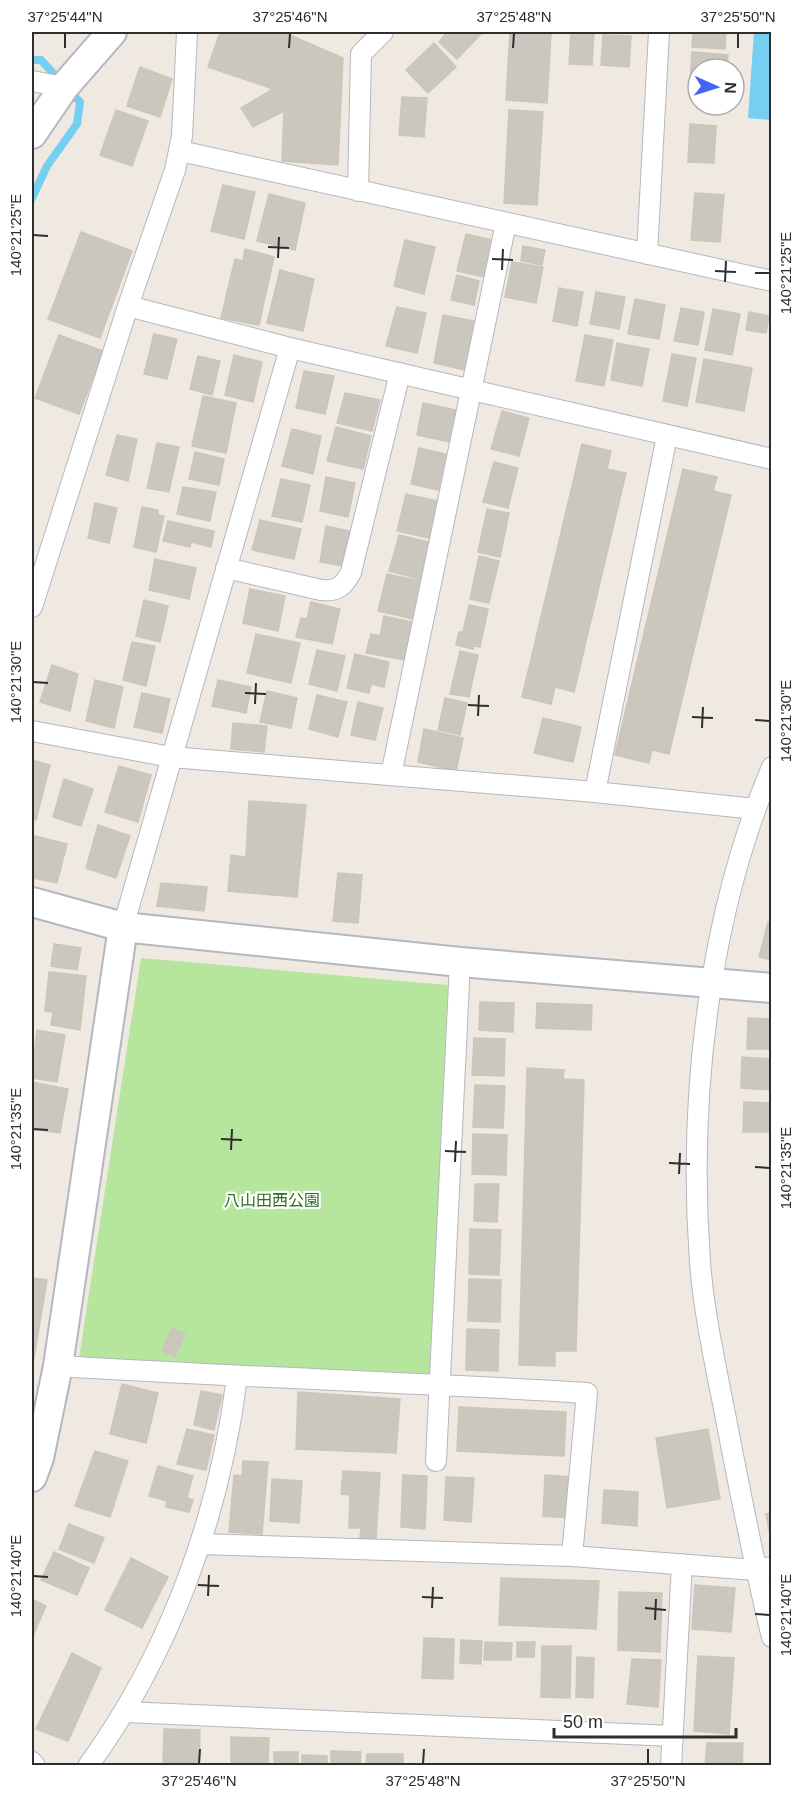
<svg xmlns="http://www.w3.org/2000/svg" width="803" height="1797" font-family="Arial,'Noto Sans JP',sans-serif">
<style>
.green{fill:#b6e59e}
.water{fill:#75cff0}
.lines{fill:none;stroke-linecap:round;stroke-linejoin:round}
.stream{stroke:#75cff0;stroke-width:8}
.building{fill:#cbc7bf;stroke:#cbc5ba;stroke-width:1.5}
.street-casing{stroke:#b4b7c1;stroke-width:22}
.secondary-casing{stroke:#b4b7c1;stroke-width:32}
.street{stroke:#fff;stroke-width:20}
.secondary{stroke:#fff;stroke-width:28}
.ticks{fill:none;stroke:#2e2e2e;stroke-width:2}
.labels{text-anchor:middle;stroke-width:4.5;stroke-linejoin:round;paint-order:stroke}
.park-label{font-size:16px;fill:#2c6e1b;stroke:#fff}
.neatline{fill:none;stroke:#2e2e2e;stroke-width:2}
.ticks-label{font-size:15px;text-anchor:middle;fill:#2e2e2e}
</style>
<rect width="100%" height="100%" fill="#efe9e1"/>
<!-- green -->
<path class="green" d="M141 958 448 985 430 1374 79 1358Z"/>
<!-- water -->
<path class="water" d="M754 32H771V120L748 118Z"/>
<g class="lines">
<!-- stream -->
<path class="stream" d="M32 60H41L80 102 77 124 47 166 32 198"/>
</g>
<!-- building -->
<path class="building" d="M220 32H283L343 58 338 165 282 161 284 111 253 127 241 108 273 89 208 67Z
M447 32H483L457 59 439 42Z
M510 32H551L547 103 506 100Z
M571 32H594L592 65 569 64Z
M693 32H726L725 49 692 47Z
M603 35 631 36 629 67 601 65Z
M434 43 456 67 428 93 406 70Z
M692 52 728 55 727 69H698V82H690Z
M140 67 172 79 160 117 127 106Z
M402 97 427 98 424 137 399 135Z
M116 110 148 121 132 166 100 155Z
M509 110 543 112 537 205 504 203Z
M690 124 716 126 714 163 688 162Z
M223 185 255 192 244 239 211 231Z
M695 193 724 195 720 242 691 240Z
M269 194 305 203 295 250 257 241Z
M81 232 132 251 100 338 48 319Z
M466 234 493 240 485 277 457 271Z
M405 240 435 247 424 294 394 286Z
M523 246 545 250 542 265 521 261Z
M245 249 274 257 259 325 221 318 235 259 243 261Z
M512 262 543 267 536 303 505 297Z
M280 270 314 279 303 331 267 323Z
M457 275 479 281 474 305 451 300Z
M559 288 583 292 577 326 553 321Z
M596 292 625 297 619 329 590 324Z
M635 299 665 305 659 339 628 334Z
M397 307 426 313 417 353 386 346Z
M681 308 704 312 698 345 674 341Z
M713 309 740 314 732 355 705 350Z
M749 312 769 316 766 333 746 330Z
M443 315 474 321 465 370 434 363Z
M154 334 177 339 167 379 144 374Z
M59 335 103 351 79 414 35 398Z
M585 335 613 340 604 386 576 381Z
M617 343 649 349 642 386 611 380Z
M672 354 696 358 687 406 663 401Z
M234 355 262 362 253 402 225 395Z
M198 356 220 361 212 395 190 389Z
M704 359 752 368 744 411 696 402Z
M304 371 334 376 325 414 296 408Z
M345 393 380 400 372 431 337 423Z
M203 396 236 403 226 453 192 446Z
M423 403 456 410 450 442 417 435Z
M502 411 529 418 519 456 491 449Z
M336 427 371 436 363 469 327 461Z
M292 429 321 436 313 474 282 466Z
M117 435 137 439 128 481 106 475Z
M157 443 179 447 169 492 147 488Z
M582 444 611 451 607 469 626 473 574 692 555 687 551 704 522 697Z
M419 448 446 454 438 490 411 484Z
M195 452 224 459 219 485 189 479Z
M494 462 518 468 508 508 483 502Z
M683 469 717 477 713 491 731 495 669 754 652 750 649 763 615 755Z
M326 477 355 483 348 517 320 511Z
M281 479 310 485 302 522 272 516Z
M183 487 216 492 210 521 177 514Z
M406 494 437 501 429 538 397 531Z
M95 503 117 508 109 543 88 538Z
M142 507 158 510V515L164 516 156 552 134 547Z
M487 509 509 513 500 557 478 552Z
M260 520 301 529 294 559 252 550Z
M168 521 214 531 211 547 191 542 190 547 163 541Z
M326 526 350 531 343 566 320 562Z
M399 535 428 542 420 579 389 571Z
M479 556 499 561 489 603 470 599Z
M155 559 196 568 189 599 149 590Z
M387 574 421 581 414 619 378 611Z
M250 589 285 596 278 631 243 623Z
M144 600 168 606 160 642 136 636Z
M311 602 340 609 332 644 296 637 301 618 307 619Z
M469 605 488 609 480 647 474 646 473 649 456 645 459 632H463Z
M384 616 412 622 404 660 366 653 371 634 380 636Z
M256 634 300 643 291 683 247 673Z
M132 642 155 646 146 686 123 680Z
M317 650 345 656 337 691 309 684Z
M460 651 478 655 469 697 450 694Z
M355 654 389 662 384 687 371 684 369 693 347 688Z
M52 665 78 674 70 711 40 702Z
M95 680 123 687 114 728 86 721Z
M218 680 251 687 246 713 212 706Z
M267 691 297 698 291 728 260 722Z
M142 693 170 699 162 733 134 727Z
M317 695 347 702 338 737 309 729Z
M445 698 467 703 460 735 438 730Z
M358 702 383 708 375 740 351 735Z
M543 718 581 727 573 762 534 753Z
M233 723 267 726 264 752 231 749Z
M424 729 463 738 456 771 418 762Z
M32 760 50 765 36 820 32 819Z
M119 766 151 775 138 822 105 812Z
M64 779 93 789 81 826 53 817Z
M249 801 306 805 297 897 228 891 231 855 246 857Z
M98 825 130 836 116 878 86 868Z
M35 836 67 844 57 883 32 878V850Z
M338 873 362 875 358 923 333 921Z
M161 883 207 887 204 911 157 906Z
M768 922H772V960L759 957Z
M54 944 81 948 77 970 51 966Z
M49 972 86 976 80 1030 51 1025 53 1012 45 1011Z
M480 1002 514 1003 513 1032 479 1030Z
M537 1003 592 1005 591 1030 536 1028Z
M748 1018 772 1019V1049H747Z
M37 1030 65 1035 57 1082 32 1078Z
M474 1038 505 1039 504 1076 472 1075Z
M742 1057 772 1059V1090L741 1088Z
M527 1068 564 1070 563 1079 584 1080 576 1351H555V1366L519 1365Z
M32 1082 68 1089 60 1133 32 1129Z
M475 1085 505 1086 503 1128 473 1127Z
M744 1102 771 1103 770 1132H743Z
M473 1134 507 1135 506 1175 472 1174Z
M475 1184H499L497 1222 474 1221Z
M470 1229 501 1230 499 1275 469 1274Z
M32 1278 47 1280 32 1370Z
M469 1279 501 1280 500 1322 468 1321Z
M172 1328 185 1334 175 1356 162 1351Z
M467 1329 499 1330 498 1371 466 1370Z
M122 1384 158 1393 146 1443 110 1434Z
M201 1391 222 1395 214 1430 194 1425Z
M298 1392 400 1399 396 1453 296 1449Z
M459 1407 566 1412 564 1456 457 1451Z
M187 1429 214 1435 206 1470 177 1464Z
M708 1429 720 1499 667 1508 656 1438Z
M95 1451 128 1461 110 1517 75 1506Z
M243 1461 268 1462 262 1534 229 1532 234 1475 242 1476Z
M158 1466 193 1476 187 1498 193 1500 189 1512 166 1507 167 1501 149 1496Z
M343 1471 380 1473 376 1539 360 1538 361 1528H349L350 1495 341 1494Z
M403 1475 427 1476 425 1529 401 1527Z
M545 1475 571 1477 569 1518 543 1516Z
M446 1477 474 1478 471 1522 444 1520Z
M272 1479 302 1481 299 1523 270 1521Z
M604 1490 638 1492 637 1526 602 1523Z
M772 1513V1546L766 1514Z
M69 1524 104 1538 94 1563 59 1549Z
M54 1552 89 1568 77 1595 41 1580Z
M131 1558 168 1577 142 1628 105 1610Z
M501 1578 599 1581 596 1629 499 1625Z
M695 1585 735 1588 731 1632 692 1629Z
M619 1592 662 1593 660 1652 618 1650Z
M32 1599 46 1606 32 1638Z
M424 1638 454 1639 453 1679 422 1678Z
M461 1640 482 1641 481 1664 460 1663Z
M485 1642 512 1643 511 1660H484Z
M517 1642H535L534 1657H517Z
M542 1646H571L570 1698 541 1697Z
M72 1653 101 1668 68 1741 36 1729Z
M698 1656 734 1658 729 1734 694 1731Z
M577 1657 594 1658 593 1698 576 1697Z
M632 1659 661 1660 658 1707 627 1704Z
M164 1729 200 1730 199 1766 163 1764Z
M231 1737 269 1738 268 1766H231Z
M707 1743H743L742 1766H705Z
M331 1751 361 1752 360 1766H331Z
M274 1752H298V1766H274Z
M367 1754H403V1766H366Z
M302 1755 327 1756V1766H302Z"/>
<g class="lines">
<!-- street casing -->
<g class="street-casing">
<path id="street" d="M32 81 64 87
M180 151 772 281
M358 191 361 54 383 32
M647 254 659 32
M128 306 290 348 772 459
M226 568 321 590C337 592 344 586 351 572L400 373
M32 607 128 306 175 170 182 136 187 32
M32 731 171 757 595 792 755 809
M772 767C708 917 688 1100 700 1262 704 1315 716 1367 726 1419 740 1492 754 1565 772 1637
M391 775 506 223
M595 792 667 436
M123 927 290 348
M58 1366C234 1377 411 1382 587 1393L572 1556
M436 1461 460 962
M200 1544 572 1556 755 1570 772 1567
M125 1712 672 1736
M32 1762 35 1766
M88 1766C170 1653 220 1515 237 1377
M671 1766 682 1564"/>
</g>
<!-- secondary casing -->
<g class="secondary-casing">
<path id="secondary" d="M32 134 64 87 112 32
M32 902 123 927 58 1366 39 1458 32 1477
M123 927 460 962 772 988"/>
</g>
<!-- street -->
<use href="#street" class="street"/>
<!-- secondary -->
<use href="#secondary" class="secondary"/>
</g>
<!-- ticks -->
<path class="ticks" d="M65 48V33M289 48 290 33M513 48 514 33M738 48V33M33 235 48 236M268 247 289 248M278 258 279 237M492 259 513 260M502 270 503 249M715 271 736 272M755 273H770M725 282 726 261M33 682 48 683M245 693 266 694M255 704 256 683M468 705 489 706M478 716 479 695M692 717 713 718M755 720 770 721M702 728 703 707M33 1129 48 1130M221 1139 242 1140M231 1150 232 1129M445 1151 466 1152M455 1162 456 1141M669 1163 690 1164M755 1167 770 1168M679 1174 680 1153M33 1576 48 1577M198 1585 219 1586M208 1596 209 1575M422 1597 443 1598M432 1608 433 1587M645 1608 666 1610M755 1614 770 1615M655 1620 656 1599M199 1764 200 1749M423 1764 424 1749M648 1764V1749"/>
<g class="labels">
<!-- park labels -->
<g class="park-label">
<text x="272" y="1206">八山田西公園</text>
</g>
</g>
<!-- border -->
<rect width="803" height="1797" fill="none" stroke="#ffffff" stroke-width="66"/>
<!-- north arrow -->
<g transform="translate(716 87) rotate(93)"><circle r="28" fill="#ffffff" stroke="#ababab" stroke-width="1.5"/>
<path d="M0-4.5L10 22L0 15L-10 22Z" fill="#4264fb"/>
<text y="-9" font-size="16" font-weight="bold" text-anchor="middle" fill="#2e2e2e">N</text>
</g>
<!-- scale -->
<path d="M554 1728v9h182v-9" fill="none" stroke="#2e2e2e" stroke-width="3"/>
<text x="563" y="1728" font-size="18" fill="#2e2e2e" stroke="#ffffff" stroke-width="4.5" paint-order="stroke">50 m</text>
<rect x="33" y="33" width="737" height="1731" class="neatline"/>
<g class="ticks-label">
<text x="65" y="22">37°25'44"N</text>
<text x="290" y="22">37°25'46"N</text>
<text x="514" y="22">37°25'48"N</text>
<text x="738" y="22">37°25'50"N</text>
<text transform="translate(16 235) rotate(-90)" y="5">140°21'25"E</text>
<text transform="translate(786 273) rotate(-90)" y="5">140°21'25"E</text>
<text transform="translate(16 682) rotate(-90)" y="5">140°21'30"E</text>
<text transform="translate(786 721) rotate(-90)" y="5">140°21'30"E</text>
<text transform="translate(16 1129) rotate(-90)" y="5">140°21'35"E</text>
<text transform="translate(786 1168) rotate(-90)" y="5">140°21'35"E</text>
<text transform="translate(16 1576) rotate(-90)" y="5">140°21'40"E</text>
<text transform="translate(786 1615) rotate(-90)" y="5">140°21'40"E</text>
<text x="199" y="1786">37°25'46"N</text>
<text x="423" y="1786">37°25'48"N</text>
<text x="648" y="1786">37°25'50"N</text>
</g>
</svg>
